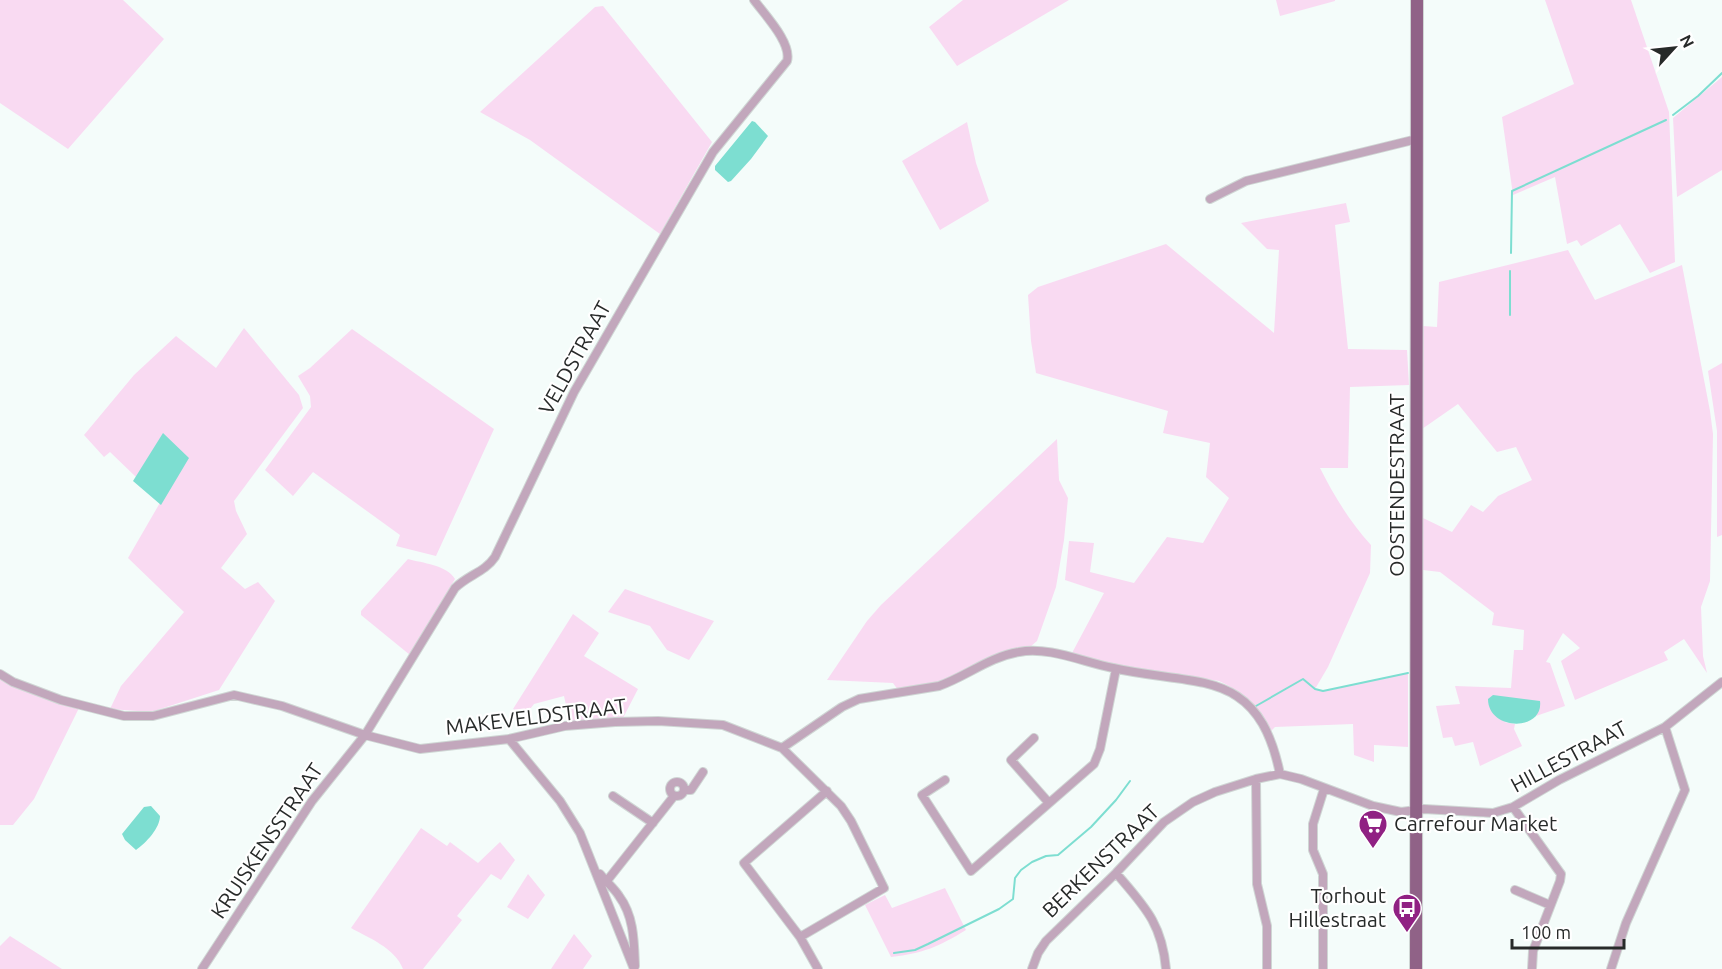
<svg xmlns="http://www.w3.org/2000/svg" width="1722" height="969" font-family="Ubuntu,sans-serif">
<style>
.green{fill:#f9daf2}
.water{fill:#7dded1}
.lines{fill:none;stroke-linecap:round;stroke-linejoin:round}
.stream{stroke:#7dded1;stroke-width:2}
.street-casing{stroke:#cfd6d4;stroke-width:10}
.primary-casing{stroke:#cfd6d4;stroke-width:14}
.street{stroke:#c2a7bc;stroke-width:8}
.primary{stroke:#906287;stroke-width:12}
.labels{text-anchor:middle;stroke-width:4.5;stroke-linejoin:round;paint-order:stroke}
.street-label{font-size:21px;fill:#272a29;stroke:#fff}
.poi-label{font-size:21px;fill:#272a29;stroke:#fff;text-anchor:start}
</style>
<rect width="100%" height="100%" fill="#f4fcfa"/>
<!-- green -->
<path class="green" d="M0 0H123L164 39 68 149 0 103Z
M963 0H1069L957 66 929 27Z
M1276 0H1335V1L1280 16Z
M1545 0H1631L1669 112 1675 262 1650 273 1620 224 1581 246 1577 240 1567 244 1555 177 1513 195 1502 117 1574 84Z
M603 6 712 142 660 234 530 140 480 112 595 7Z
M1722 77V170L1677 197 1673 118Z
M967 122 976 163 989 201 940 230 902 161Z
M1346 203 1350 222 1335 225 1348 349 1407 350 1409 385 1350 387 1348 468H1320C1334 496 1350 522 1371 545L1370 573 1328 667 1315 689 1323 691 1408 673V747L1374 745V762L1354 755 1353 724 1275 727 1270 732C1255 704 1248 695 1219 681L1107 663 1072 653 1104 593 1065 580 1069 541 1094 543 1090 572 1134 583 1167 537 1203 543 1229 498 1206 477 1210 443 1163 433 1168 411 1036 373 1031 341 1028 295 1038 287 1166 244 1274 333 1279 250 1267 249 1241 223Z
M1568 250 1595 300 1682 265 1710 411 1713 434 1710 581 1701 607 1703 656 1707 673 1684 639 1664 652 1668 660 1575 700 1561 661 1580 648 1563 633 1546 662 1550 663 1565 706 1536 716 1537 714 1504 722 1515 724 1514 729 1522 746 1480 766 1473 742 1455 746 1452 737 1443 738 1436 706 1460 704 1455 686 1511 688 1514 650H1523L1524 630 1492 625 1494 613 1440 572 1423 570V518L1452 532 1471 505 1483 512 1498 496 1532 480 1516 447 1497 452 1458 404 1422 429 1423 326 1437 327 1439 282Z
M244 328 299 395 303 408 234 501 236 511 247 534 221 568 245 589 258 582 275 601 219 690 151 712 110 709 121 686 184 612 128 558 161 501 110 452 104 457 84 435 134 375 176 336 216 368Z
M352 329 494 429 436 556 396 546 400 535 313 472 293 496 265 470 311 407 310 396 298 376 310 368Z
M1722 363V535L1717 537V431L1708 371Z
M1057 439 1059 480 1068 498 1064 540 1056 587 1037 641 1030 647 988 657 948 679 927 685 898 690 893 683 827 680 867 621 881 605Z
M408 559C422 563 447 565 455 579L410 655 361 615V611Z
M625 589 714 621 689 660 667 650 650 626 608 612Z
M573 614 599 633 584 656 638 689 623 718 587 719 570 723 564 696 534 704 527 713 513 709Z
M0 677 79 708 34 799 13 825H0Z
M421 828 447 846 450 842 478 863 500 842 515 860 501 880 491 874 457 916 462 920 423 969H403C395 948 369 938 351 928Z
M528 874 545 895 528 919 507 907Z
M945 888 966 930C938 947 924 953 891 957L865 905 885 895 892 908Z
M574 934 592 956 583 969H551Z
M10 936 62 969H0V946Z"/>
<!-- water -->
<path class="water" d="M752 121 755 122 768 136 751 159 731 181 728 182 715 170V166Z
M163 433 189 458 161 505 133 481Z
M1493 695 1540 701C1544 732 1488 731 1488 699Z
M151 806 160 816C160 828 146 843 136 850L125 840 122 834 144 807Z"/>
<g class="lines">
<!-- stream -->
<path class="stream" d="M1673 115 1698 96 1722 73
M1511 253 1512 191 1666 120
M1510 315V271
M1256 706 1303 679 1315 689 1323 691 1408 673
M894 953 915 950 928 944 999 909 1013 899 1015 878 1021 870 1032 862 1046 856 1058 855 1091 827 1116 800 1130 781"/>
<!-- street casing -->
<g class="street-casing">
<path id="street" d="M1210 199 1246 181 1417 139
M0 674 13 682 61 700 124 716H153L234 695 282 706 365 735 420 749 509 739 565 726 615 722 658 721 723 725 782 748 842 707 859 699 939 686C967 676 989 657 1019 652 1048 646 1083 662 1113 668 1197 687 1258 666 1280 774
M1034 738 1011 760 1049 803
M509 739 560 801 580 833 634 969
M782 748 841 806 851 821 884 888 800 937
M1256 779 1257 884 1267 926V969
M945 780 922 795 971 871 1094 764 1100 749 1116 669
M670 789a7 7 0 1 1 14 0a7 7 0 1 1-14 0Z
M685 790H691L703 772
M613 796 653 823
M1513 807 1561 874 1560 881 1533 951 1532 969
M1116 873C1144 906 1162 923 1166 969
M600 874C606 882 614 888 619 896 634 916 634 941 635 966
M606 882 674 796
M1515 890 1550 905
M202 969 312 801 365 735 455 588C468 575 485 572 495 557L574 392 713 152 787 61C792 43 765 15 754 0
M818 969 800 937 744 863 827 791
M1032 969 1038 953 1046 941 1116 873 1164 822 1193 802 1215 792 1256 779 1280 774 1301 779 1373 806 1401 812 1424 809 1493 813 1513 807 1559 780 1665 727 1722 682
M1323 969V874L1313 850V824L1324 789
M1611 969 1626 923 1685 790 1665 727"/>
</g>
<!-- primary casing -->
<g class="primary-casing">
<path id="primary" d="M1416 969 1417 0"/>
</g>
<!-- street -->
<use href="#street" class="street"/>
<!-- primary -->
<use href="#primary" class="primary"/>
</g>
<!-- icons -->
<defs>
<g id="supermarket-pin" transform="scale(1.5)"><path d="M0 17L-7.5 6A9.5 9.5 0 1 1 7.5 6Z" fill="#902183" stroke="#fff"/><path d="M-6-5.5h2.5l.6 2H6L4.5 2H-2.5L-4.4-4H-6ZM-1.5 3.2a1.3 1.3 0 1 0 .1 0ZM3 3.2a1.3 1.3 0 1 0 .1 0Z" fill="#fff"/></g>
<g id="bus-pin" transform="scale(1.5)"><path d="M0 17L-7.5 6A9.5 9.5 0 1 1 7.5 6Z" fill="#902183" stroke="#fff"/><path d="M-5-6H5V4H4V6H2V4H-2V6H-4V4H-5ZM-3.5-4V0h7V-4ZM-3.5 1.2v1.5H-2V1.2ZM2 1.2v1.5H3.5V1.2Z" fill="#fff"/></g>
</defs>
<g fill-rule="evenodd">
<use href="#supermarket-pin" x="1373" y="824"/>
<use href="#bus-pin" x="1407" y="908"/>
</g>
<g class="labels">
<!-- street labels -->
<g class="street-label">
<text transform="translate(575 358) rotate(-61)" y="7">VELDSTRAAT</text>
<text transform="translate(1397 485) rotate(-90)" y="7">OOSTENDESTRAAT</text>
<text transform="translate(536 717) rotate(-7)" y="7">MAKEVELDSTRAAT</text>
<text transform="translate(1569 757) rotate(-28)" y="7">HILLESTRAAT</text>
<text transform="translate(267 841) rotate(-56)" y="7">KRUISKENSSTRAAT</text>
<text transform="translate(1101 861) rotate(-44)" y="7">BERKENSTRAAT</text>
</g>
<!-- poi labels -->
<g class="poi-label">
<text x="1394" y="831">Carrefour Market</text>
<text x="1386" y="903" text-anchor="end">Torhout<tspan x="1386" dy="24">Hillestraat</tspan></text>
</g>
</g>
<!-- north arrow -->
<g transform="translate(1674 48) rotate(63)" stroke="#ffffff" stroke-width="4.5" paint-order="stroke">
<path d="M0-4.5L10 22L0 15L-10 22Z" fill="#272a29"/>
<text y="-9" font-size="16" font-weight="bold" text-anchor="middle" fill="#272a29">N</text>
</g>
<!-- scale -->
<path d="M1512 939v9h112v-9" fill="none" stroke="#272a29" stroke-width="3"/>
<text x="1521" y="939" font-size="18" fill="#272a29" stroke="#ffffff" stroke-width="4.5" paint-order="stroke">100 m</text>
</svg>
